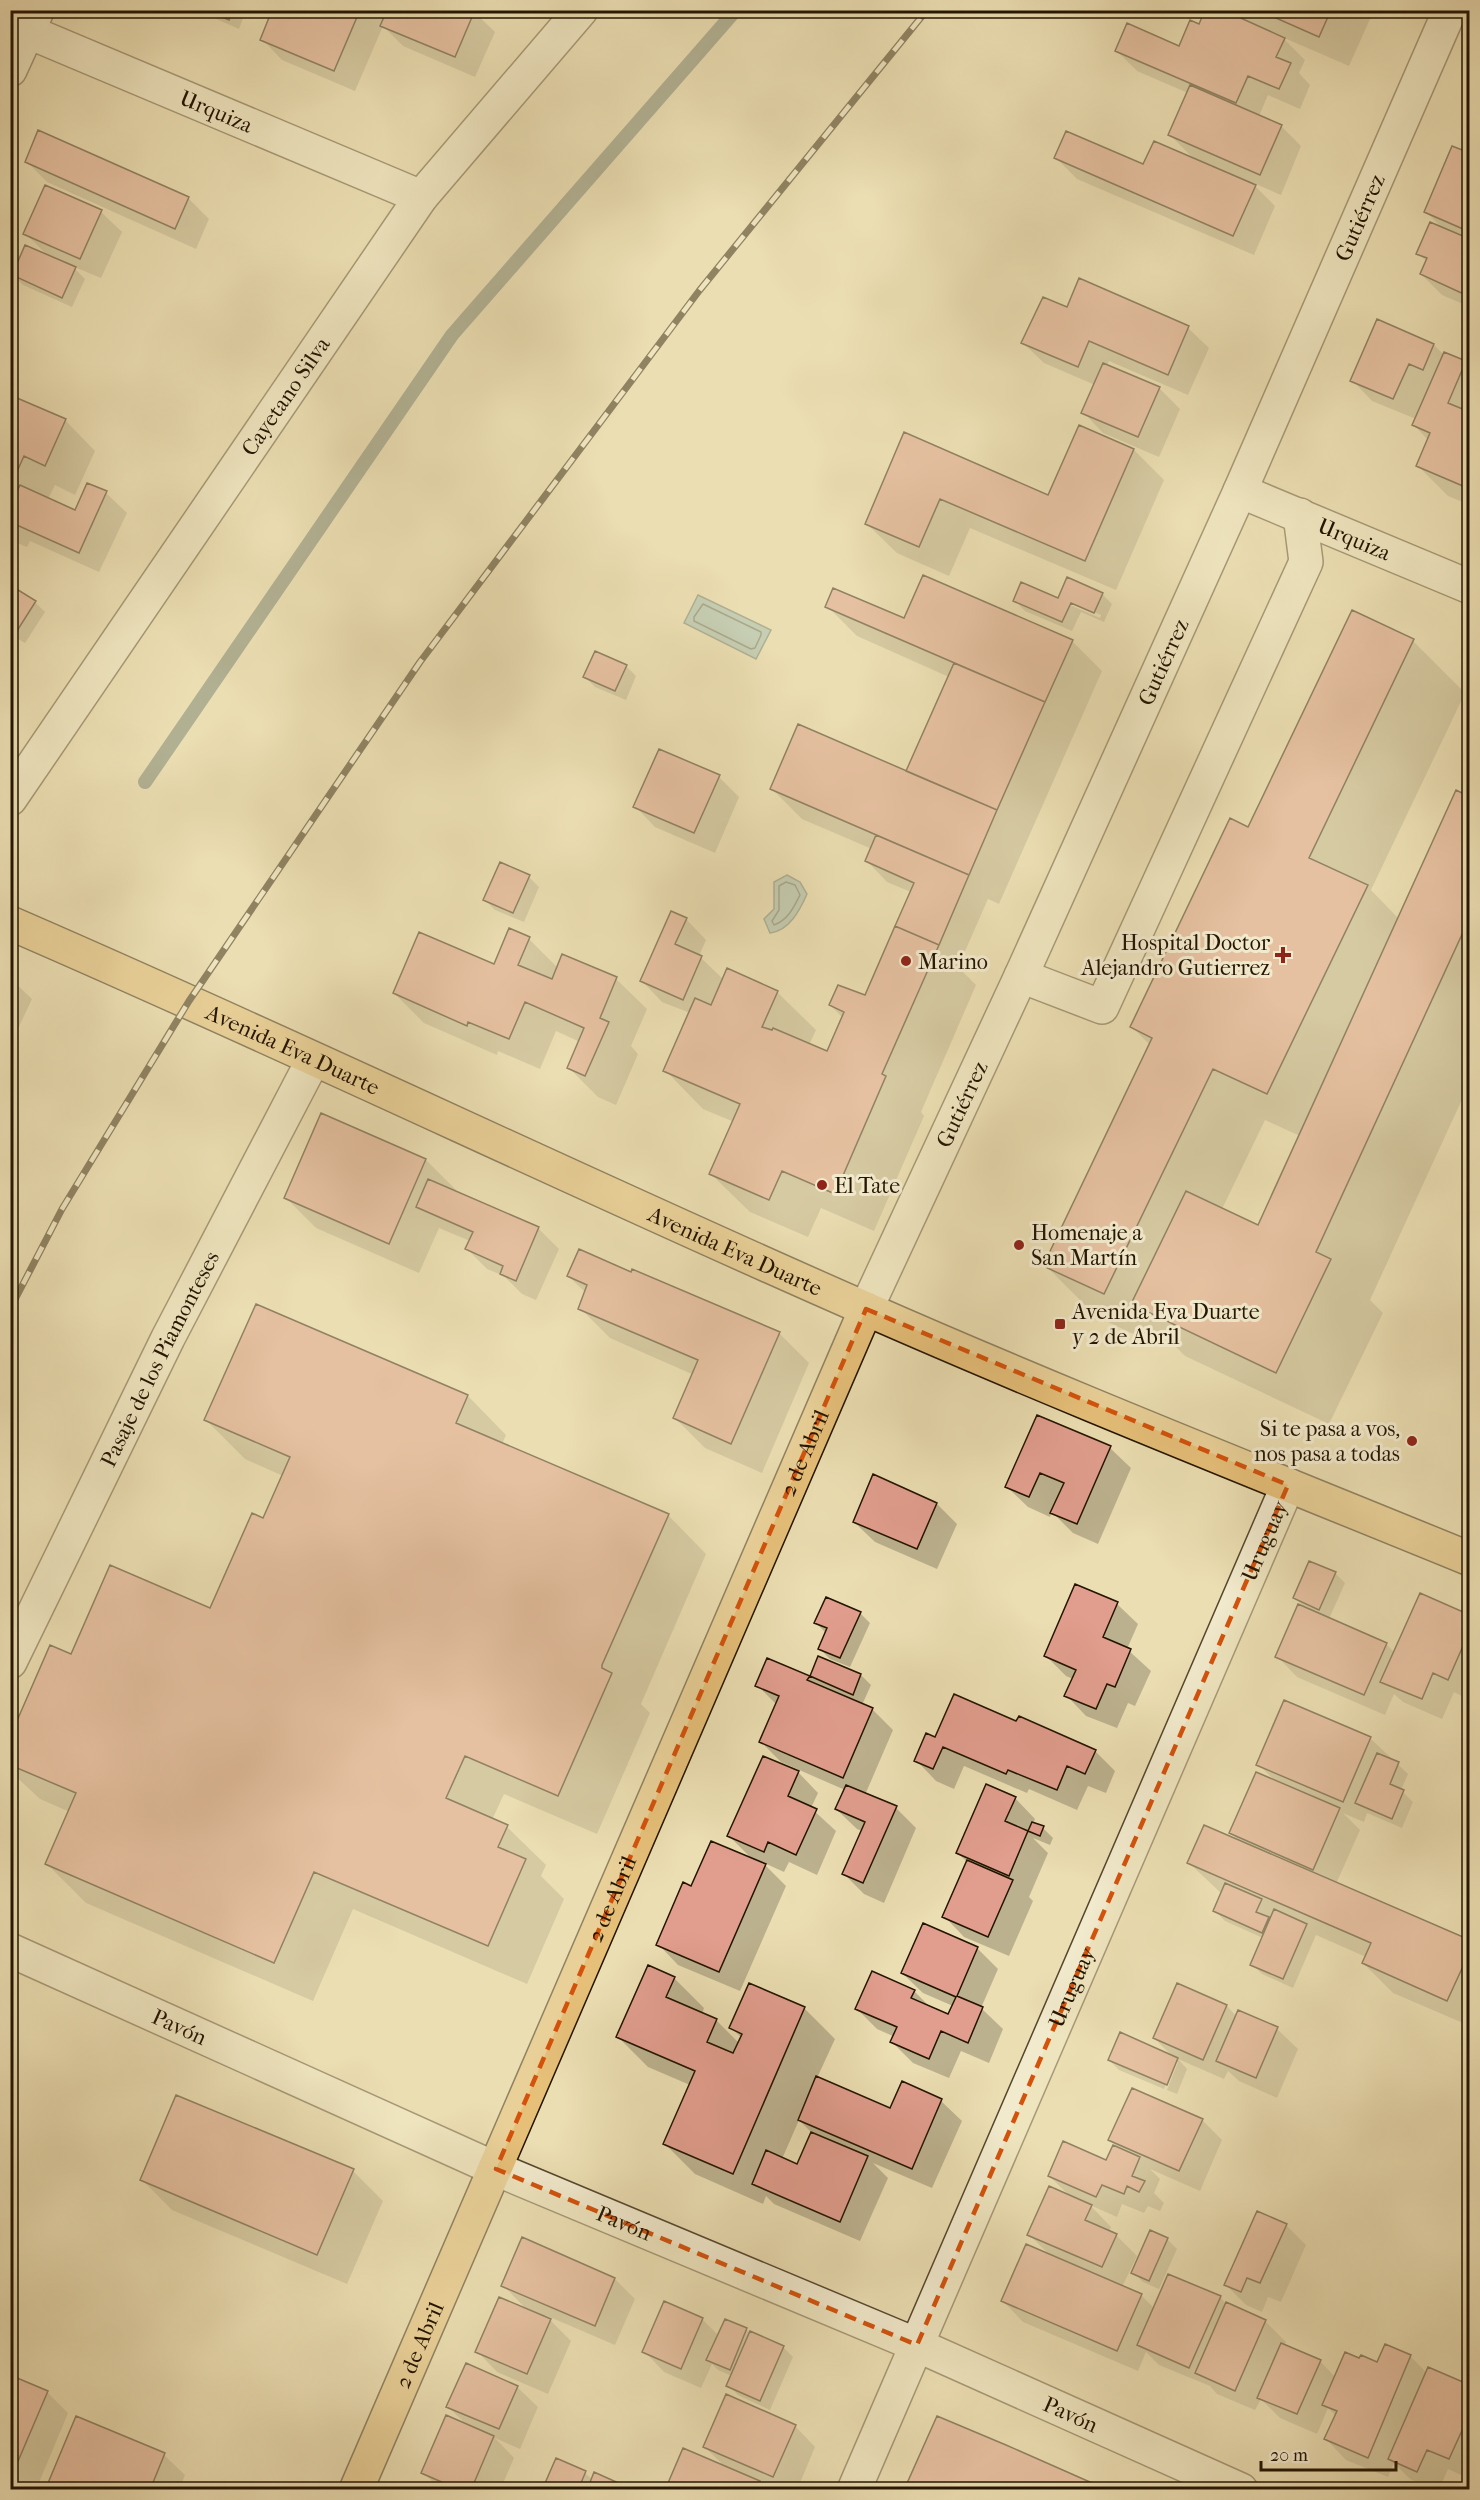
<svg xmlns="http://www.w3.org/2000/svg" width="1480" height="2500" font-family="'IM FELL French Canon',serif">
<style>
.water{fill:#9abbb4;stroke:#6a786c;stroke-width:1.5}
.shadow{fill:#0003;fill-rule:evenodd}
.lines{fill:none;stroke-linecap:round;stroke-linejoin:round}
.shore{stroke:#5e685a;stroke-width:1.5}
.stream{stroke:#6a786c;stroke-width:14}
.building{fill:#e19d8d;stroke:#231401;stroke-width:1.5}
.minor-casing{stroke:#55462d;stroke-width:36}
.major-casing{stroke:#231401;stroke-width:36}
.minor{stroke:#f2eacd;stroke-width:33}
.major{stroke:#e6bf79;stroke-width:33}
.rail-casing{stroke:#231401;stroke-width:7}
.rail{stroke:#f2eacd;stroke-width:4.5;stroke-dasharray:14;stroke-linecap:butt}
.marked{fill:none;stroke:#d4520b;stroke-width:4.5;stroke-dasharray:12 8;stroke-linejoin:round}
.poi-dot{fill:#8f2418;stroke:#f2eacd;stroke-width:2}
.labels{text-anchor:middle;stroke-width:6;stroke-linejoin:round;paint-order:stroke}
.street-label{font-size:22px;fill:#231401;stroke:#f2eacd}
.poi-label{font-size:22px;fill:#231401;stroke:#f2eacd;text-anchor:start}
</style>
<rect width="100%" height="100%" fill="#ebdeb2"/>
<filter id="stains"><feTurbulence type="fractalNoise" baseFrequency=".00333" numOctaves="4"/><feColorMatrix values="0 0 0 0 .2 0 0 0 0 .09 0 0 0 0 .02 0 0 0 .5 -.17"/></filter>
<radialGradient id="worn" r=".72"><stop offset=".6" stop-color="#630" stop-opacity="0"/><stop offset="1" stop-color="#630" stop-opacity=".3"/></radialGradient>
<!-- water -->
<path class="water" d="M698 595 771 630 756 659 684 623Z
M787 875 800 882 807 894C800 910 789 931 770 933L764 919 774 909V882Z"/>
<!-- shadow -->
<path class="shadow" d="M206 10H246L239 29 214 18Z
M274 10H472L495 32 475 77 403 46 383 26 355 91 282 60 262 39Z
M1207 10H1374L1349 66 1282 37 1305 60 1299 73 1310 85 1300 109 1268 95 1259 116 1281 126 1301 146 1281 195 1251 182 1275 206 1254 255 1077 179 1056 158 1144 166 1195 160 1170 135 1188 93 1137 71 1117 51 1180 48 1200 26Z
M39 132 189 199 209 219 196 249 47 182 27 162Z
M1470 155V307L1442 295 1421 274 1427 262 1418 253 1444 230 1425 211Z
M101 212 122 232 101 278 72 266 85 279 72 307 23 285 13 275 48 256 25 233Z
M1067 309 1188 328 1209 348 1188 395 1109 361 1107 366 1159 388 1180 409 1159 457 1103 433 1083 412 1095 385 1044 363 1023 343Z
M1434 345 1444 355 1465 363 1470 367V505L1448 496 1418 466 1428 440 1414 425 1416 419 1372 401 1352 380Z
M10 396 65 420 95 451 75 495 55 485 48 499 75 512 106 493 127 513 99 572 30 541 27 547 10 540Z
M1079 427 1134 450 1164 480 1116 590 970 528 949 576 897 553 866 523 905 434 1049 497Z
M10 587 35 602 45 612 25 643 10 634Z
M1102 594 1112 604 1104 622 1081 612 1072 631 1025 611 1015 601 1059 600ZM1070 601 1101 615 1100 618 1070 605Z
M827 606 905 620 1072 641 1102 671 999 904 988 899 958 967 976 985 921 1112 924 1116 874 1231 821 1208 808 1237 750 1212 711 1174 734 1122 703 1109 665 1070 690 1013 662 1002 642 981 686 919 706 940 699 956 723 979 777 992 816 1030 809 1045 828 1053 843 1018 830 1005 866 997 911 892 887 882 867 861 872 849 802 819 772 789 907 773 949 677 857 636Z
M1413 641 1465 693 1371 890 1399 919 1470 798V1082L1370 1300 1383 1313 1329 1424 1185 1356 1162 1333 1157 1345 1097 1317 1045 1265 1150 1045 1132 1027 1249 829ZM1265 1120 1300 1136 1259 1227 1222 1209Z
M595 653 626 666 636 676 626 700 595 687 585 677Z
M10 663 15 667 10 674Z
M719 777 739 797 715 853 655 827 635 806Z
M529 877 539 887 524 922 495 910 485 900Z
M529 939 558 968 563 956 616 979 647 1009 631 1046 638 1054 616 1105 598 1097 568 1067 580 1042 556 1031 540 1069 498 1051 497 1055 424 1023 394 993 494 965Z
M10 978 32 999 17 1031 10 1027Z
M322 1115 426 1160 456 1190 455 1192 538 1228 559 1249 536 1300 522 1294 504 1276 487 1269 466 1248 470 1241 439 1228 419 1273 316 1228 286 1198Z
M568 1276 779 1333 809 1363 762 1473 705 1448 675 1418 694 1375 610 1338 580 1308 586 1293Z
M256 1306 468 1396 506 1435 502 1444 668 1515 706 1554 641 1704 650 1713 597 1834 504 1794 492 1820 507 1827 546 1865 541 1876 564 1899 527 1984 353 1909 313 2001 86 1903 47 1864 70 1812 40 1799 10 1771V1722L17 1725 72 1656 211 1610 264 1520 283 1476 245 1459 206 1420Z
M1038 1416 1110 1448 1131 1468 1098 1544 1073 1533 1052 1512 1050 1517 1028 1507 1007 1487Z
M874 1476 937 1504 957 1524 937 1569 875 1542 854 1522Z
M1335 1573 1345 1583 1329 1619 1386 1644 1395 1653 1470 1616 1468 1699 1454 1692 1442 1719 1403 1702 1394 1694 1385 1715 1297 1677 1277 1656 1306 1609 1295 1598Z
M1076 1586 1117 1604 1138 1624 1127 1649 1151 1671 1135 1706 1128 1703 1117 1728 1086 1716 1066 1695 1073 1679 1066 1676 1046 1656Z
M860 1613 870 1623 850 1667 830 1659 820 1649 826 1633 816 1623Z
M819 1658 861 1675 871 1685 862 1705 873 1710 893 1730 865 1795 896 1808 916 1828 884 1903 864 1894 844 1874 862 1831 857 1829 836 1809 845 1790 781 1762 760 1741 777 1705 757 1685 768 1660 811 1678Z
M1285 1702 1371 1739 1408 1774 1401 1790 1413 1802 1402 1828 1367 1813 1364 1822 1343 1813 1360 1830 1336 1884 1470 1942V2026L1393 1993 1363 1963 1366 1957 1316 1935 1293 1988 1262 1974 1252 1964 1263 1938 1225 1921 1215 1911 1222 1894 1189 1863 1241 1843 1231 1833 1275 1781 1258 1764Z
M1017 1723 1095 1751 1115 1771 1106 1793 1088 1786 1077 1810 1029 1789 1027 1793 964 1766 954 1789 936 1781 916 1760 936 1739Z
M798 1772 818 1793 811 1808 836 1831 817 1875 789 1862 784 1872 762 1862 786 1886 740 1991 678 1965 658 1944 692 1888 753 1860 729 1836Z
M1015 1798 1035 1819 1033 1824 1043 1828 1053 1838 1050 1845 1033 1838 1048 1853 1029 1897 1033 1901 1009 1956 964 1937 944 1916 968 1863 958 1853Z
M977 1948 998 1969 981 2008 1003 2029 989 2063 961 2051 949 2078 913 2063 892 2042 895 2037 877 2029 857 2009 914 1991 933 2010 948 2016 953 2006 923 1993 902 1973Z
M674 1978 704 2008 702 2014 717 2021 739 2043 742 2038 731 2028 750 1985 804 2008 835 2039 817 2078 891 2110 903 2083 941 2101 962 2121 932 2188 873 2163 888 2178 860 2241 774 2204 766 2196 763 2204 695 2174 665 2144 690 2085 648 2067 618 2037ZM799 2120 812 2133 798 2166 782 2159Z
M1177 1985 1227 2006 1237 2017 1277 2029 1298 2049 1277 2098 1239 2081 1228 2071 1224 2079 1178 2059 1187 2069 1177 2094 1167 2090 1178 2062H1175L1164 2089 1119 2070 1109 2060 1174 2058 1154 2038Z
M1202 2120 1222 2140 1200 2191 1150 2169 1160 2179 1154 2193 1164 2203 1160 2211 1148 2206 1144 2213 1122 2204 1117 2217 1090 2205 1111 2227 1109 2232 1116 2235 1137 2256 1122 2287 1141 2295 1154 2308 1220 2297 1226 2304 1265 2321 1286 2342 1284 2346 1320 2361 1336 2378 1410 2356 1427 2373 1470 2386V2479L1448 2469 1439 2490H1433L1410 2479 1394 2463 1388 2477 1346 2460 1326 2439 1336 2416 1328 2408 1317 2434 1280 2418 1261 2399 1255 2410 1217 2394 1210 2386 1159 2365 1146 2352 1138 2371 1023 2322 1003 2301 1051 2256 1029 2235 1071 2197 1049 2176 1107 2162 1120 2150 1110 2140Z
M353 2171 383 2201 347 2284 172 2210 142 2180Z
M1286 2225 1306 2245 1281 2302 1268 2297 1262 2312 1246 2305 1226 2285Z
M1167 2239 1177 2249 1159 2289 1143 2282 1133 2272Z
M615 2279 635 2299 615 2345 545 2315 571 2341 548 2394 497 2372 477 2351 528 2311 503 2285Z
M664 2303 702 2319 719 2336 746 2329 751 2334 783 2347 793 2357 770 2410 738 2395 728 2385 732 2376 718 2370 712 2364 701 2388 664 2372 644 2351Z
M10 2377 47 2392 68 2413 36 2490H10Z
M517 2387 538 2407 520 2449 495 2438 514 2458 500 2490H440L423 2472 467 2425 448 2407Z
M795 2426 815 2447 797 2490H777L759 2482 767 2490H666L725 2467 705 2447Z
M164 2455 185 2475 179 2490H58L50 2482Z
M557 2460 585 2473 593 2480 631 2490H544Z"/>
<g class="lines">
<!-- shore -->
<path class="shore" d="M703 604 761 632V635L755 648 751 649 694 621V617Z
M786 882 795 885 800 895C794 907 788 920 774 925L772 921 779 910V886Z"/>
<!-- stream -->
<path class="stream" d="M145 782 452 335 736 10"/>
</g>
<!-- building -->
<path class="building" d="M206 10H233L229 20Z
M272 10H360L334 71 260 40Z
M387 10H475L455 57 380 26Z
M1205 10H1223L1285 38 1276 57 1291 63 1279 89 1248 76 1236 103 1115 51 1127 23 1179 46 1190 20 1199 24Z
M1258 10H1331L1319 37Z
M1190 85 1282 125 1260 175 1168 135Z
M38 130 189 197 175 229 25 162Z
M1066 131 1143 164 1154 141 1256 185 1233 236 1054 158Z
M1452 146 1470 153V232L1424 212Z
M45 185 102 210 80 259 23 234Z
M1430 222 1470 239 1468 296 1420 274 1427 258 1416 254Z
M25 245 76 267 62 298 12 275Z
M1079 278 1189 326 1168 375 1089 341 1078 367 1021 343 1043 297 1067 307Z
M1377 319 1434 344 1423 370 1409 364 1393 399 1350 381Z
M1444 352 1466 361 1448 403 1470 412V489L1416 466 1430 433 1412 425Z
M1103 363 1160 387 1138 437 1081 413Z
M10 395 66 419 45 466 24 456 10 487Z
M1079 425 1134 449 1085 561 940 499 919 547 865 524 904 432 1048 495Z
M87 483 107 491 79 553 10 522V506L20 485 75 510Z
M923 575 1073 640 1045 702 825 607 833 588 904 618Z
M1067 577 1103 593 1094 613 1071 603 1062 622 1013 601 1021 582 1058 598Z
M10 585 36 601 15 634 10 632Z
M1352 610 1414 639 1309 858 1368 885 1267 1094 1213 1069 1104 1294 1043 1266 1152 1038 1130 1027 1230 818 1248 827Z
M595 651 627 665 615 691 583 677Z
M954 663 1045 702 997 810 906 771Z
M798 724 997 810 969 875 770 789Z
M659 749 720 775 694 833 633 807Z
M1456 790 1470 797V917L1316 1252 1331 1259 1276 1373 1131 1304 1186 1191 1258 1225Z
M876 835 969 875 939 945 895 926 914 883 865 861Z
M500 862 530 875 513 913 483 900Z
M671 911 687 918 675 944 702 956 683 1000 640 981Z
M895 926 939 945 882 1074 886 1076 835 1194 782 1171 769 1200 709 1174 740 1104 663 1071 695 998 711 1005 727 968 778 991 762 1027 772 1030 773 1028 827 1051 844 1012 829 1005 838 985 865 995Z
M509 928 530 937 518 965 552 979 562 954 617 977 600 1018 609 1022 585 1076 567 1068 584 1028 525 1002 509 1039 468 1022 467 1026 393 993 419 932 494 964Z
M321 1113 426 1159 389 1244 284 1198Z
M428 1179 539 1227 516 1281 500 1274 503 1266 465 1249 473 1232 416 1207Z
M579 1249 631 1272 632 1269 780 1332 731 1444 673 1418 698 1360 578 1309 587 1285 567 1276Z
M256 1304 468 1395 456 1423 669 1514 602 1665V1668L612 1673 558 1796 465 1756 446 1798 508 1825 498 1847 526 1859 488 1946 314 1872 274 1963 45 1864 76 1793 10 1765V1720L16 1723 50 1645 71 1654 110 1565 210 1608 252 1513 263 1518 290 1457 204 1420Z
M1037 1415 1111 1446 1077 1524 1050 1513 1064 1483 1040 1473 1029 1497 1005 1487Z
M873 1474 937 1503 917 1549 853 1522Z
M1309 1561 1336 1572 1319 1610 1293 1598Z
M1075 1584 1118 1602 1103 1637 1131 1649 1115 1687 1107 1684 1096 1709 1064 1696 1076 1670 1044 1656Z
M1420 1593 1470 1615V1630L1448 1680 1433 1673 1422 1699 1380 1682Z
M826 1597 861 1612 840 1658 818 1649 827 1628 814 1623Z
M1298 1604 1387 1643 1364 1695 1275 1657Z
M818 1656 861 1674 853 1695 810 1676Z
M767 1658 810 1676 807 1680 873 1708 843 1778 759 1742 779 1696 755 1686Z
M954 1694 1016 1721 1019 1716 1096 1750 1085 1774 1067 1766 1057 1790 1008 1770 1006 1774 943 1747 933 1769 914 1761 926 1733 935 1737Z
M1284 1700 1371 1737 1343 1802 1256 1765Z
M1377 1753 1399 1762 1390 1784 1404 1790 1392 1819 1355 1803Z
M763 1756 799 1771 788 1796 817 1809 796 1855 768 1842 764 1852 727 1836Z
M1256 1772 1340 1808 1313 1870 1229 1833Z
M986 1784 1016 1797 1005 1821 1028 1831 1009 1876 956 1853Z
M846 1785 897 1806 863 1883 842 1874 865 1822 835 1809Z
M1032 1822 1044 1826 1040 1836 1028 1831Z
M1204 1825 1470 1940V1951L1447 2001 1362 1963 1371 1943 1187 1863Z
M711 1841 766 1864 719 1972 656 1945 683 1882 691 1886Z
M967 1860 1013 1880 988 1937 942 1917Z
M1225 1883 1262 1899 1256 1912 1269 1917 1262 1933 1213 1911Z
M1274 1909 1307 1924 1283 1979 1250 1965Z
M923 1923 978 1947 957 1996 983 2007 968 2043 941 2031 929 2059 890 2042 897 2027 855 2009 872 1971 915 1990 911 1998 948 2014 956 1997 901 1973Z
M648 1965 675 1977 666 1997 717 2019 707 2042 733 2053 742 2034 729 2028 749 1983 805 2007 733 2174 663 2144 695 2071 616 2037Z
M1177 1983 1227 2005 1203 2060 1153 2038Z
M1238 2010 1278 2027 1256 2078 1216 2061Z
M1120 2032 1178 2058 1167 2085 1108 2060Z
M816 2076 890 2108 902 2081 942 2099 912 2169 798 2120Z
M1132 2088 1203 2119 1179 2171 1108 2140Z
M176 2095 354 2169 317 2255 140 2180Z
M811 2132 868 2156 840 2222 752 2184 766 2150 797 2164Z
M1063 2141 1106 2160 1113 2145 1140 2157 1132 2176 1145 2181 1139 2192 1127 2186 1124 2194 1102 2185 1096 2197 1048 2176Z
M1049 2186 1092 2205 1085 2220 1117 2234 1102 2267 1027 2235Z
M1257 2211 1287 2224 1260 2283 1247 2278 1241 2292 1224 2285Z
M1150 2230 1168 2238 1149 2281 1131 2273Z
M522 2237 615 2278 595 2326 501 2286Z
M1026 2244 1142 2294 1117 2351 1001 2301Z
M1168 2274 1221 2296 1189 2368 1137 2345Z
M499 2297 551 2319 527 2374 475 2352Z
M664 2301 703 2318 681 2369 642 2352Z
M1226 2302 1266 2320 1235 2391 1195 2373Z
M725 2319 747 2328 730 2370 706 2360Z
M750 2331 784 2346 760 2401 726 2386Z
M1281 2343 1321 2360 1297 2414 1257 2398Z
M1385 2344 1411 2355 1368 2458 1324 2439 1337 2411 1322 2405 1345 2352 1359 2358 1361 2355 1377 2362Z
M466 2363 518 2386 499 2429 446 2407Z
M1428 2367 1470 2385V2413L1449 2459 1427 2450 1417 2472 1388 2459Z
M10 2375 48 2391 10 2480Z
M726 2394 796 2425 773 2477 703 2447Z
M446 2415 494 2436 471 2490H460L421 2473Z
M76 2416 165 2453 150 2490H65L48 2483Z
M937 2416 1006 2445 1108 2490H904Z
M683 2448 760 2481 757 2490H665Z
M556 2458 586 2471 578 2490H542Z
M594 2472 634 2490H587Z"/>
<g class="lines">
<!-- minor casing -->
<g class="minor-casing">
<g id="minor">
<path id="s1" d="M10 24 421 197"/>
<path d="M10 70 37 11"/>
<path id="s2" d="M1240 491 1470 587"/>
<path id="s3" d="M10 799 421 197 581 10"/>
<path d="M1021 976 1102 1007 1306 562 1300 515"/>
<path id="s4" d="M866 1309 1021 976 1240 491 1450 10"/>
<path id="s5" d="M10 1662 168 1338 313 1060"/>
<path id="s6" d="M10 1950 496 2169 917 2345 1241 2490"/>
<path id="s7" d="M854 2490 1288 1485"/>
</g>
</g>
<!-- major casing -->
<g class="major-casing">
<g id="major">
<path id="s8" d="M10 923C297 1047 578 1183 864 1308 1064 1396 1267 1476 1470 1559"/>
<path id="s9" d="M356 2490 866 1309"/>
</g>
</g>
<!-- minor -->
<use href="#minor" class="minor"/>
<!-- major -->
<use href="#major" class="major"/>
<!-- rail casing -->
<g class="rail-casing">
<path id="rail" d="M10 1309 62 1209 189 1001 420 662 699 291 927 10"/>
</g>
<!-- rail -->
<use href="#rail" class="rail"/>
</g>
<!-- marked area -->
<path d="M0 0H1480V2500H0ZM866 1309 1288 1485 917 2345 496 2169Z" fill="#ebdeb2" fill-opacity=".55" fill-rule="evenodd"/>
<path class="marked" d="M866 1309 1288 1485 917 2345 496 2169Z"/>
<!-- markers -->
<g class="poi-dot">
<path d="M1280 946h6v6h6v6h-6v6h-6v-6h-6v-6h6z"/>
<circle cx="906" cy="961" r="6"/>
<circle cx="822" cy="1185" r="6"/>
<circle cx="1019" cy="1245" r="6"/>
<rect x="1054" y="1318" width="12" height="12" rx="3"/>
<circle cx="1412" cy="1441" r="6"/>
</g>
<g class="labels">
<!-- street labels -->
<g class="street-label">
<text dy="8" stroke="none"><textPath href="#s1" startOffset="224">Urquiza</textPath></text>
<text dy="8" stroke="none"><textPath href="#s4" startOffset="1198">Gutiérrez</textPath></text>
<text dy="8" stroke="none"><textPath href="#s3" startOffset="488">Cayetano Silva</textPath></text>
<text dy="8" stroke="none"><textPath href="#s2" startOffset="124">Urquiza</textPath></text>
<text dy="8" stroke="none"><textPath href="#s4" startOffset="712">Gutiérrez</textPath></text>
<text dy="8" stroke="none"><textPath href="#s8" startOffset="310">Avenida Eva Duarte</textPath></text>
<text dy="8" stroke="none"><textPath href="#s4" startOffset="226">Gutiérrez</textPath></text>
<text dy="8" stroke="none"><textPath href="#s8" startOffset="796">Avenida Eva Duarte</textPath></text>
<text dy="8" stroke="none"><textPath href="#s5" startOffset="338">Pasaje de los Piamonteses</textPath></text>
<text dy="8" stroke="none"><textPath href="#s9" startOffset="1130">2 de Abril</textPath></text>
<text dy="8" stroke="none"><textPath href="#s7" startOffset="1034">Uruguay</textPath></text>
<text dy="8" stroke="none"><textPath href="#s9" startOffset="644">2 de Abril</textPath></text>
<text dy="8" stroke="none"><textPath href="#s7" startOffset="548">Uruguay</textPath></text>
<text dy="8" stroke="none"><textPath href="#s6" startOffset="186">Pavón</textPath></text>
<text dy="8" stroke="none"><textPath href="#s6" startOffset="672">Pavón</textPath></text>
<text dy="8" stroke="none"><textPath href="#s9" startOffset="158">2 de Abril</textPath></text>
<text dy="8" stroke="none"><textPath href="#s6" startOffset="1158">Pavón</textPath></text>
</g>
<!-- poi labels -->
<g class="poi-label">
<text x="1270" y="950" text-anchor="end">Hospital Doctor<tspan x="1270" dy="25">Alejandro Gutierrez</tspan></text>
<text x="918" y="969">Marino</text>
<text x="834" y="1193">El Tate</text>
<text x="1031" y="1240">Homenaje a<tspan x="1031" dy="25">San Martín</tspan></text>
<text x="1072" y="1319">Avenida Eva Duarte<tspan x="1072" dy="25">y 2 de Abril</tspan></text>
<text x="1400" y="1436" text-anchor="end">Si te pasa a vos,<tspan x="1400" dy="25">nos pasa a todas</tspan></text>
</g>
</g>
<!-- margin -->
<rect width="1480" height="2500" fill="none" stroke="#ebdeb2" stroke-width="36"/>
<rect x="12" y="12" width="1456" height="2476" fill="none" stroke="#231401" stroke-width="3"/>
<rect x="18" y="18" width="1444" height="2464" fill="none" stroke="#231401" stroke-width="1.5"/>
<!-- scale -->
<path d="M1261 2461v9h135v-9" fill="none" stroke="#231401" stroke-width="3"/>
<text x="1270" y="2461" font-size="18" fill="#231401" stroke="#f2eacd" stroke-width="4.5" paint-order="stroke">20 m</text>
<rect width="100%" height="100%" filter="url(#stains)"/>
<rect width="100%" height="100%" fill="url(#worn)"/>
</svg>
